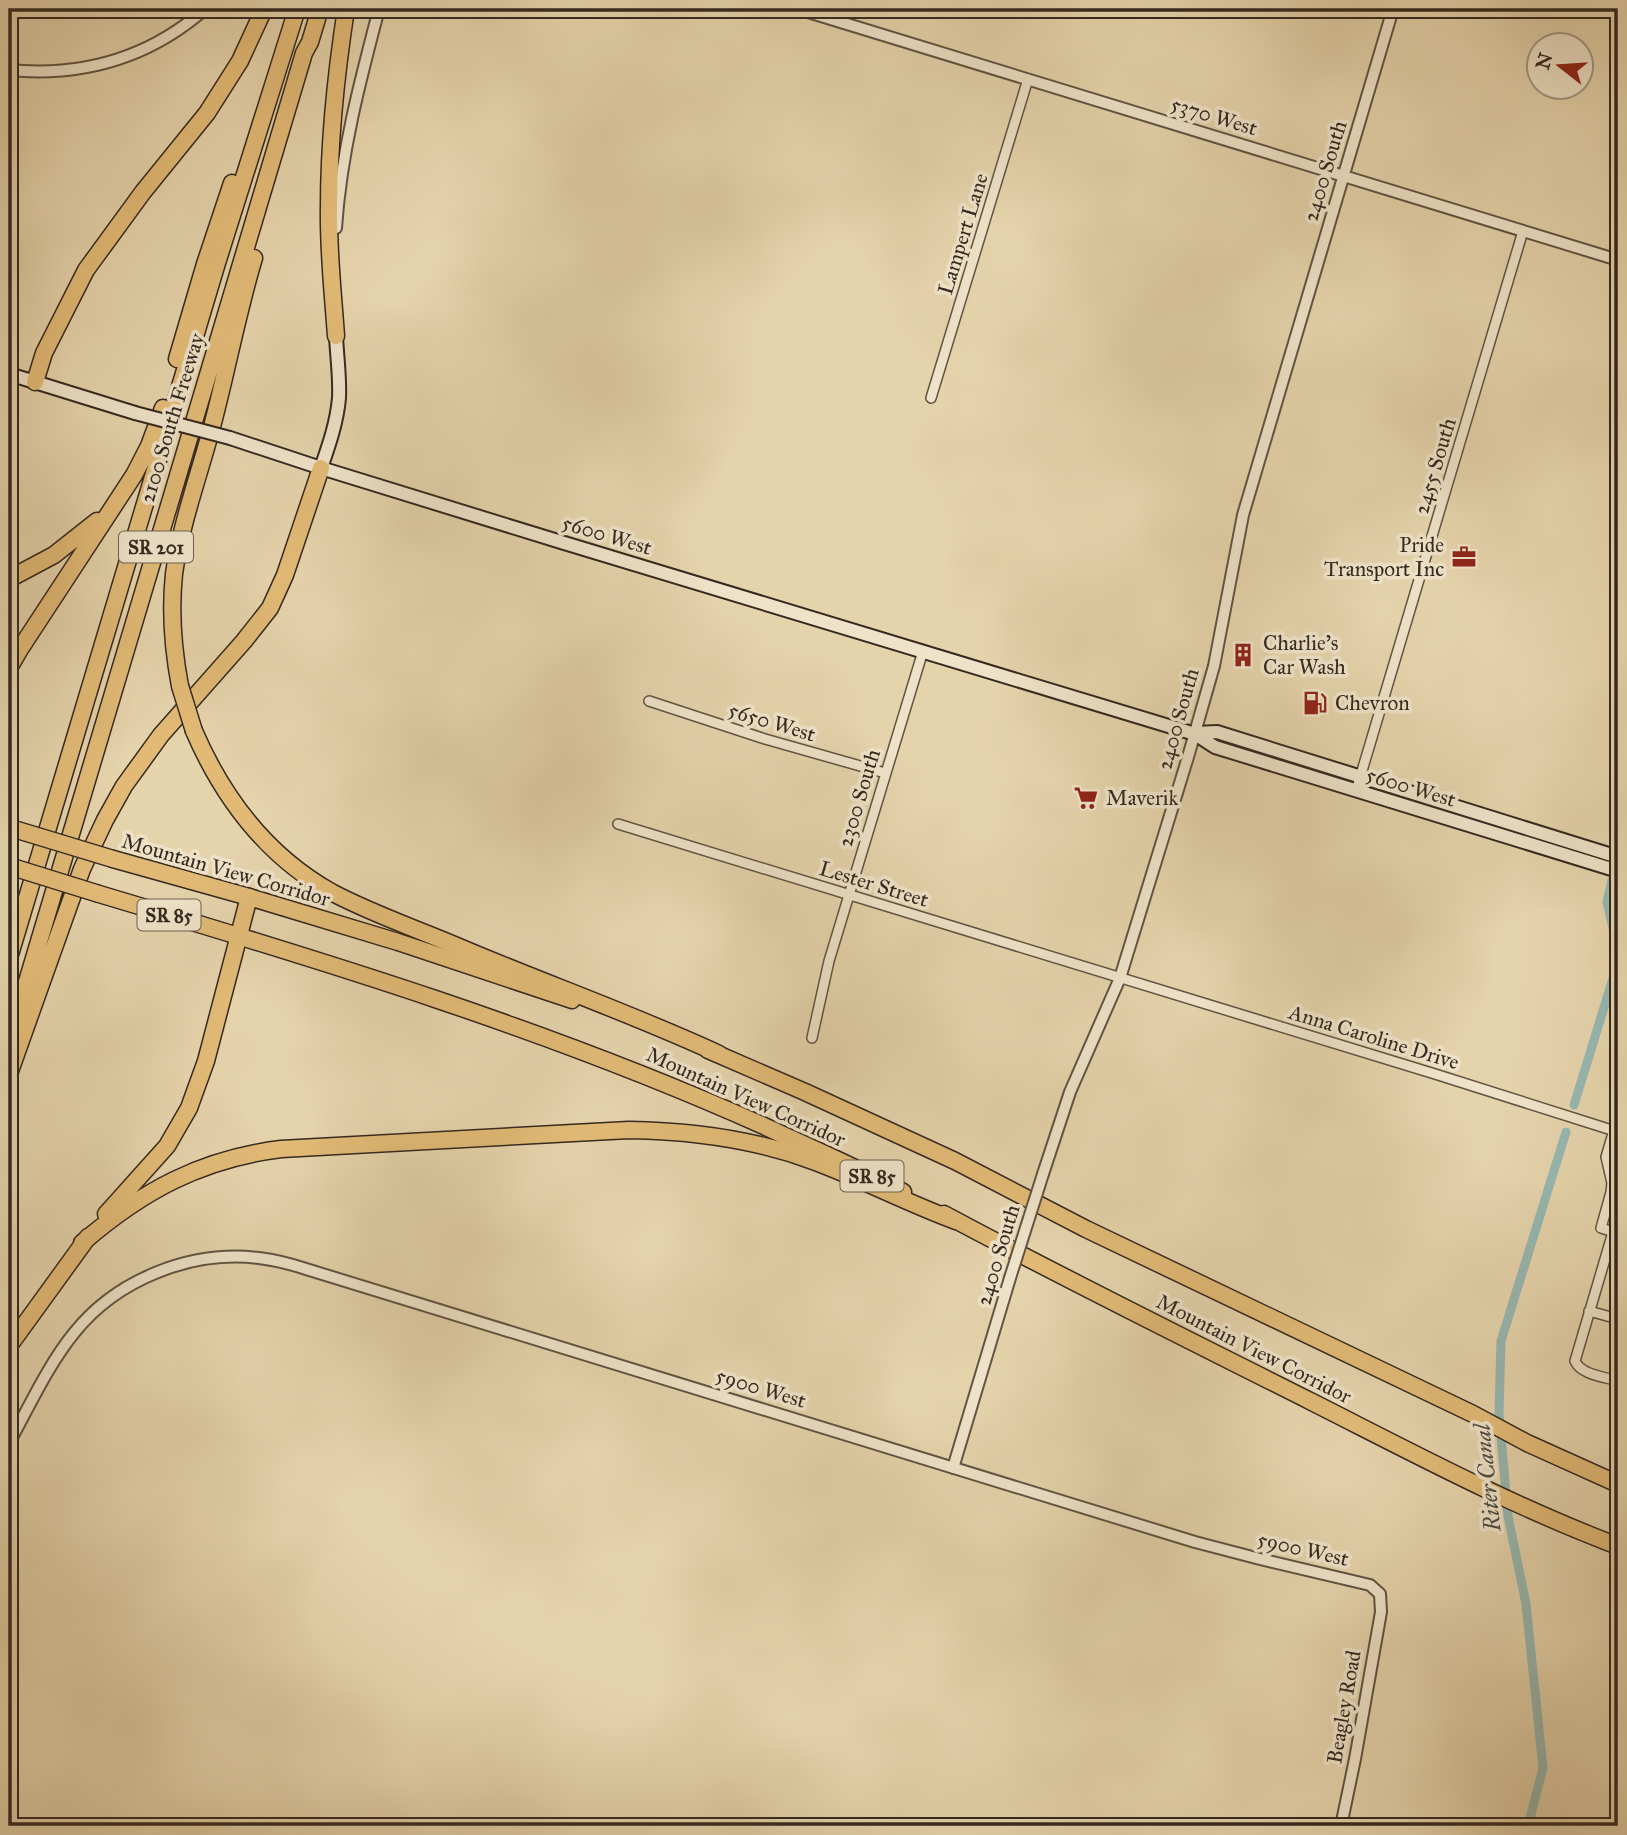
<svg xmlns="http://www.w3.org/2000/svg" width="1627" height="1835" font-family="'IM FELL Great Primer',serif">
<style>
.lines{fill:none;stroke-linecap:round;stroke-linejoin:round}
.canal{stroke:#97b7b0;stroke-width:9}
.minor-casing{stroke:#605443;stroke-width:12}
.tertiary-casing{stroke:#605443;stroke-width:14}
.secondary-casing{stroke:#342920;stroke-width:16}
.trunk-casing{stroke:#342920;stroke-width:19}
.motorway-casing{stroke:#342920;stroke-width:19}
.minor{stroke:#eee2c8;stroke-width:9}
.tertiary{stroke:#eee2c8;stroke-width:10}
.secondary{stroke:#eee2c8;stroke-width:12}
.trunk{stroke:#e2ba76;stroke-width:16}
.motorway{stroke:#e2ba76;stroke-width:16}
.tertiary-bridge-casing{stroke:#605443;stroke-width:14;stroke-linecap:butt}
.secondary-bridge-casing{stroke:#342920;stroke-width:16;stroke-linecap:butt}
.trunk-bridge-casing{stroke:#342920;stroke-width:19;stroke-linecap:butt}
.motorway-bridge-casing{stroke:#342920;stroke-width:19;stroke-linecap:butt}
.tertiary-bridge{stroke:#eee2c8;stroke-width:10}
.secondary-bridge{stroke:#eee2c8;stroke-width:12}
.trunk-bridge{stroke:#e2ba76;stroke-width:16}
.motorway-bridge{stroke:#e2ba76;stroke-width:16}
.labels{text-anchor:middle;stroke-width:7;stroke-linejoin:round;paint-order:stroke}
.shield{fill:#eee2c8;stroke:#6c6052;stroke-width:2}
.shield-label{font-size:19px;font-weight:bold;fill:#342920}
.street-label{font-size:21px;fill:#342920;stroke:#eee2c8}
.poi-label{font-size:21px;fill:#342920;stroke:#eee2c8;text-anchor:start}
.water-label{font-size:23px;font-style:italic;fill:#4d4c44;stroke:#eee2c8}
</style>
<rect width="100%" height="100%" fill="#e5d3ab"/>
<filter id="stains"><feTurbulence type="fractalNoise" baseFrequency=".00286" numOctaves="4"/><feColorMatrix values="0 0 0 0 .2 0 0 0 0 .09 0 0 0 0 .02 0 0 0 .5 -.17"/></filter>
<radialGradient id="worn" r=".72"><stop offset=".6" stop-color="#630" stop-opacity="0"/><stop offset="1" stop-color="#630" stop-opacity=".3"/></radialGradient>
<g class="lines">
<!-- canal -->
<path class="canal" d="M1612 880 1607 902 1618 950
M1574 1105 1618 962
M1528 1826 1543 1768 1526 1604 1508 1516 1499 1413 1501 1341 1566 1132"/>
<!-- minor casing -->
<g class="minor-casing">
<path id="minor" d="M931 398 1028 79
M649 701 765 739 885 773
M1356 791 1523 231
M618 824 1435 1074 1618 1132
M812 1038 829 961 923 651
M1614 1130 1606 1157 1612 1183 1611 1192 1601 1228 1617 1233
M1613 1232 1575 1361C1581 1375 1605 1377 1618 1381
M1589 1311 1618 1319"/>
</g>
<!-- tertiary casing -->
<g class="tertiary-casing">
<path id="tertiary" d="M798 9 1618 260
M9 70C83 77 149 58 205 9
M336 228C341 153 360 81 379 9
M1043 1174 1070 1092 1120 978 1188 757 1214 666 1243 515 1393 9
M9 1443C29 1407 48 1365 74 1333 117 1279 191 1250 259 1258 275 1260 291 1264 306 1269L1195 1542 1260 1559 1370 1585 1380 1594 1381 1612 1355 1759 1341 1826
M953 1468 1010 1278"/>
</g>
<!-- secondary casing -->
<g class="secondary-casing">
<path id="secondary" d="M9 374 135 413
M230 438 321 468 561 542 1195 734 1215 747 1618 871
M321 468C329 445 337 422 339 398 340 377 337 357 336 336
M1195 733 1217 732 1618 857"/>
</g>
<!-- trunk casing -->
<g class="trunk-casing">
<path id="trunk" d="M113 859 249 897 398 942 572 1000
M99 894C324 961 550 1030 764 1126 811 1148 858 1168 903 1192
M708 1050 805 1092 955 1161 1086 1229 1473 1414 1527 1443 1618 1484
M944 1214C1065 1279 1189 1340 1312 1402 1413 1453 1512 1506 1618 1546"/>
</g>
<!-- motorway casing -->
<g class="motorway-casing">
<path id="motorway" d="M336 336C333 293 328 250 329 207 329 141 336 74 346 9
M177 359 205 264 232 183
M35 382 44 353 86 270 143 192 207 113 240 61 264 9
M9 579 54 555 97 521
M9 668 20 649 134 475 149 446 163 408
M180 686C173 649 170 612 174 574 181 522 201 470 214 419 228 365 238 311 254 258
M194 731C223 798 268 857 333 893 375 915 420 930 464 949 549 985 635 1015 719 1054
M9 958 217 263 297 9
M9 1042 304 53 310 42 320 9
M9 1074 82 869 105 820 124 786 161 735 244 641 270 608 285 575 321 468
M106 1214 167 1146 189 1108 206 1061 249 897
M82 1243C142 1191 201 1159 281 1149L629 1130C692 1131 754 1139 813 1161 862 1179 907 1203 956 1221
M9 1346 88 1237"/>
</g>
<!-- minor -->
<use href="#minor" class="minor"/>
<!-- tertiary -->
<use href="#tertiary" class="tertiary"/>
<!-- secondary -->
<use href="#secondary" class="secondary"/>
<!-- trunk -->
<use href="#trunk" class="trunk"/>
<!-- motorway -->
<use href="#motorway" class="motorway"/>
<!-- tertiary-bridge casing -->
<g class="tertiary-bridge-casing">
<path id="tertiary-bridge" d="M1010 1278 1043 1174"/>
</g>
<!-- secondary-bridge casing -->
<g class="secondary-bridge-casing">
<path id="secondary-bridge" d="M135 413 230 438"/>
</g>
<!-- trunk-bridge casing -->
<g class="trunk-bridge-casing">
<path id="trunk-bridge" d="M14 829 113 859
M9 866 99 894"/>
</g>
<!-- motorway-bridge casing -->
<g class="motorway-bridge-casing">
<path id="motorway-bridge" d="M180 686 194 731"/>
</g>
<!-- tertiary-bridge -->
<use href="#tertiary-bridge" class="tertiary-bridge"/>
<!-- secondary-bridge -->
<use href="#secondary-bridge" class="secondary-bridge"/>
<!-- trunk-bridge -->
<use href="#trunk-bridge" class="trunk-bridge"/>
<!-- motorway-bridge -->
<use href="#motorway-bridge" class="motorway-bridge"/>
</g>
<!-- icons -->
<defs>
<g id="office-bare" transform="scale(1.89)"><path d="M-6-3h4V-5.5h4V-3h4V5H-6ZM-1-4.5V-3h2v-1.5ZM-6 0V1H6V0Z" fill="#8f2418" stroke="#eee2c8" stroke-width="2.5" paint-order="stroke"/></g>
<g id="building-bare" transform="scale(1.89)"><path d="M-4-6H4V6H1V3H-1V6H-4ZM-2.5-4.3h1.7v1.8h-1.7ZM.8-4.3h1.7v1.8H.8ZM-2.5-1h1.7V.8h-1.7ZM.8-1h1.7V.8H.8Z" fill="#8f2418" stroke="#eee2c8" stroke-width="2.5" paint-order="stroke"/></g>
<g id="fuel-bare" transform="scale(1.89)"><path d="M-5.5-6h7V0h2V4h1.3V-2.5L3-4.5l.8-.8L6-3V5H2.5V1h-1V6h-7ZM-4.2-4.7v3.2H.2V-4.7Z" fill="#8f2418" stroke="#eee2c8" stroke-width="2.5" paint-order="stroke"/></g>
<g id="supermarket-bare" transform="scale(1.89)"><path d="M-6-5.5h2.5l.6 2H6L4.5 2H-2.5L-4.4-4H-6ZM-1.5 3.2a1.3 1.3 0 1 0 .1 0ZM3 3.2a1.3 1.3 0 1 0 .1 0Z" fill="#8f2418" stroke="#eee2c8" stroke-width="2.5" paint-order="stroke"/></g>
</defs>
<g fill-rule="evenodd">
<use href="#office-bare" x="1464" y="557"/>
<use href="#building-bare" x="1243" y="655"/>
<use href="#fuel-bare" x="1315" y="703"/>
<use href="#supermarket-bare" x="1086" y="798"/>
</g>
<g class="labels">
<!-- shield labels -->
<g class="shield">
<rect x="119" y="531.5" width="74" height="31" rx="5"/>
<rect x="137.5" y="899.5" width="63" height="31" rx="5"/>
<rect x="840.5" y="1160.5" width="63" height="31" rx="5"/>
</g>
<g class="shield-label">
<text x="156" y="554">SR 201</text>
<text x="169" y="922">SR 85</text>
<text x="872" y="1183">SR 85</text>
</g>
<!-- street labels -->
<g class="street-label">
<text transform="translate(1214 116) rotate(17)" y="7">5370 West</text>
<text transform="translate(1325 171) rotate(-73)" y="7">2400 South</text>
<text transform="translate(963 234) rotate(-73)" y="7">Lampert Lane</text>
<text transform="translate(172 418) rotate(-73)" y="7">2100 South Freeway</text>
<text transform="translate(1435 466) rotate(-73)" y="7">2455 South</text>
<text transform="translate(607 535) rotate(17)" y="7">5600 West</text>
<text transform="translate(1178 719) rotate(-74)" y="7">2400 South</text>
<text transform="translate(772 722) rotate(17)" y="7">5650 West</text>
<text transform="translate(1411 787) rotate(17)" y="7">5600 West</text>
<text transform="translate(859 798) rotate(-73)" y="7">2300 South</text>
<text transform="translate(226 870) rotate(16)" y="7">Mountain View Corridor</text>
<text transform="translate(874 884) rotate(17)" y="7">Lester Street</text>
<text transform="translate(1374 1037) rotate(17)" y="7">Anna Caroline Drive</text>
<text transform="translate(746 1097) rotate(24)" y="7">Mountain View Corridor</text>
<text transform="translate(998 1255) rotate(-73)" y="7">2400 South</text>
<text transform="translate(1254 1349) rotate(27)" y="7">Mountain View Corridor</text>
<text transform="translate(761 1388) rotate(17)" y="7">5900 West</text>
<text transform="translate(1303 1549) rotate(13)" y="7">5900 West</text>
<text transform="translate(1344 1707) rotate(-80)" y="7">Beagley Road</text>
</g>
<!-- poi labels -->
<g class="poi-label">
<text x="1444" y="552" text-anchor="end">Pride<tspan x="1444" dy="24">Transport Inc</tspan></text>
<text x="1263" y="650">Charlie's<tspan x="1263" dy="24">Car Wash</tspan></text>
<text x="1335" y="710">Chevron</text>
<text x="1106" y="805">Maverik</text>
</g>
<!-- water labels -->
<g class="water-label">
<text transform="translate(1487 1478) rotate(-96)" y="8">Riter Canal</text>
</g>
</g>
<!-- margin -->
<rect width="1627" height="1835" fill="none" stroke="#e5d3ab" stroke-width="35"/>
<rect x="10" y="10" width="1606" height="1814" fill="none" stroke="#342920" stroke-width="3.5"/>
<rect x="18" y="18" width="1592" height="1800" fill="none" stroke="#342920" stroke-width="2"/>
<!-- north arrow -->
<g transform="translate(1560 66) rotate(287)"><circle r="33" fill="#eee2c8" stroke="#a49885" stroke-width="2"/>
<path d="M0-5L12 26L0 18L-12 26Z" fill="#8f2418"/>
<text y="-10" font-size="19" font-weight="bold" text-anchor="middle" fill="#342920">N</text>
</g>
<rect width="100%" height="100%" filter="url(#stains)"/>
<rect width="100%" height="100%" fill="url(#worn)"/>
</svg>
